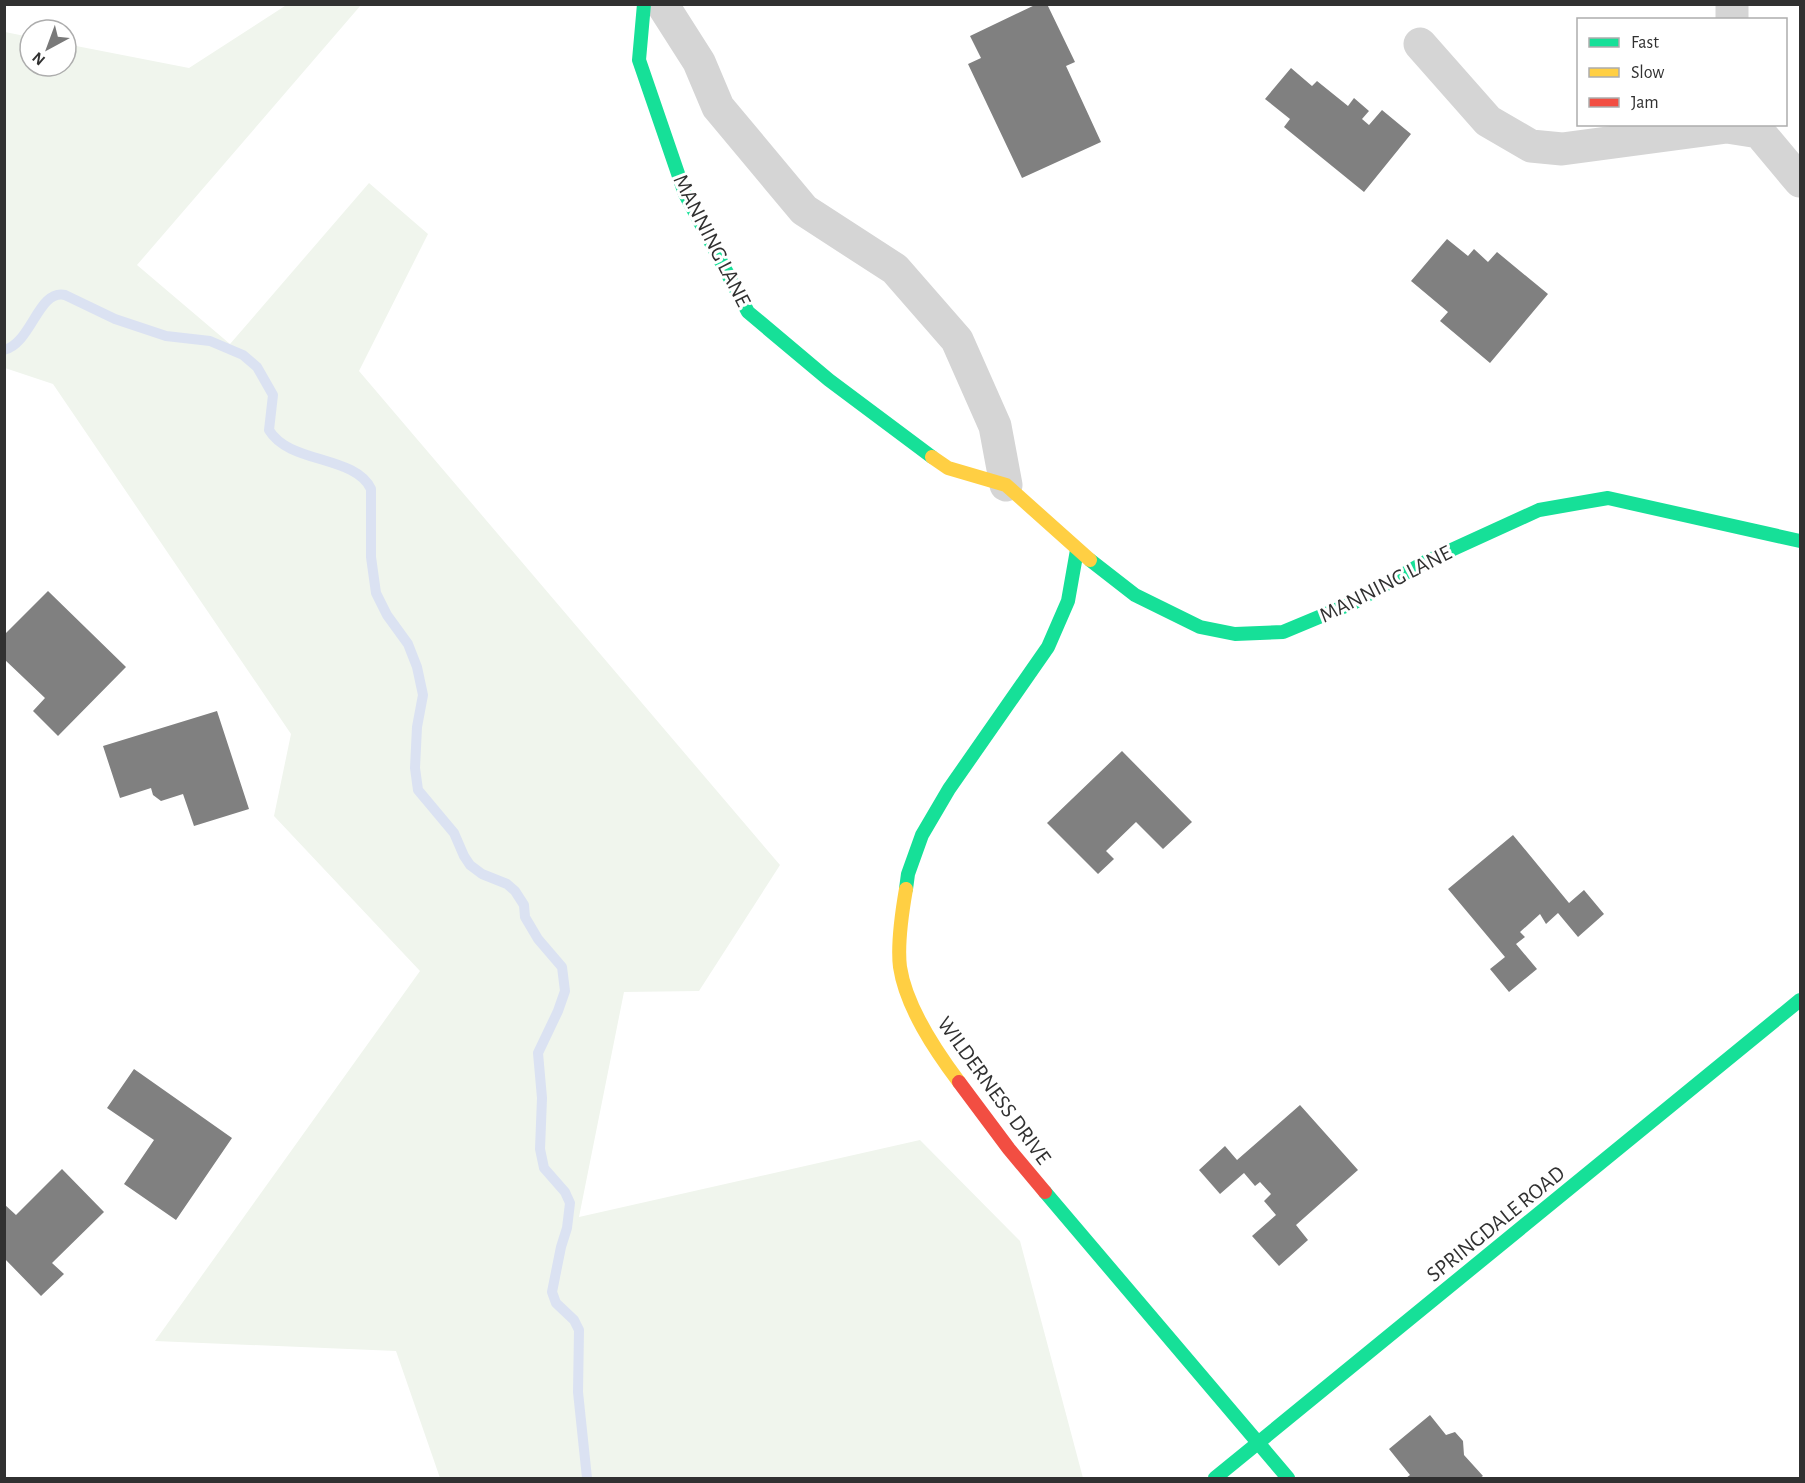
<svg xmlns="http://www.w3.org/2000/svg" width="1805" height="1483" font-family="'Alegreya Sans',sans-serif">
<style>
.green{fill:#f0f5ed}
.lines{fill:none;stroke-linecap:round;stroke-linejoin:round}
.stream{stroke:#dbe2f2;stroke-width:10}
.building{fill:#808080}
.street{stroke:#d5d5d5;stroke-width:33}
.fast{stroke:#16e098;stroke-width:14}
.slow{stroke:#ffcf43;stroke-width:14}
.jam{stroke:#f24e42;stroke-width:14}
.labels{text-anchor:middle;stroke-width:6;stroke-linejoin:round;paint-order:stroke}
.street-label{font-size:22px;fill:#313131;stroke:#fff}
</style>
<rect width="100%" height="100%" fill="#fff"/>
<!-- green -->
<path class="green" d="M288 4 361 5 137 265 230 344 369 183 428 234 359 371 780 865 699 991 624 992 579 1217 920 1140 1020 1241 1083 1478H440L396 1351 155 1341 420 971 274 816 291 734 53 384 5 368V32L30 37V66H66V44L189 68Z"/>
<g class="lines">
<!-- stream -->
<path class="stream" d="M4 350C32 343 38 289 65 295L115 319 166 336 210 341 243 355 257 367 273 395 269 430C289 464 355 455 371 489V557L376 593 387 615 408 644 417 667 423 695 417 727 415 768 418 790 454 833 464 856 470 865 482 874 507 884 515 891 524 905 525 917 538 939 562 967 565 991 558 1011 538 1053 542 1098 540 1149 544 1168 565 1192 570 1203 567 1228 561 1247 552 1292 556 1303 574 1320 579 1330 578 1392 587 1478"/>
</g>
<!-- building -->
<path class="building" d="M1037 4H1047L1075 62 1066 66 1101 142 1022 178 968 64 981 58 970 36Z
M1291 68 1312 86 1317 81 1348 106 1354 98 1369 111 1362 119 1369 125 1382 110 1411 134 1364 192 1284 127 1290 119 1265 99Z
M1447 239 1468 256 1474 249 1488 262 1497 252 1548 294 1490 363 1440 321 1448 312 1411 281Z
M48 591 126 667 58 736 33 711 45 698 4 659V635Z
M217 711 249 809 194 826 183 794 161 801 153 795 151 788 120 798 103 746Z
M1122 751 1192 822 1163 849 1136 822 1106 851 1114 859 1098 874 1047 823Z
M1513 835 1569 903 1584 890 1604 914 1578 937 1558 913 1546 924 1540 914 1520 932 1525 937 1516 944 1537 969 1509 992 1490 969 1505 957 1448 889Z
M134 1069 232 1138 176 1220 124 1184 154 1140 107 1108Z
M1300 1105 1358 1170 1296 1225 1308 1240 1279 1266 1252 1236 1276 1215 1264 1201 1271 1194 1260 1182 1255 1186 1244 1173 1220 1194 1199 1170 1225 1146 1237 1160Z
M62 1169 104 1212 52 1263 64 1274 41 1296 4 1258V1204L16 1215Z
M1430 1415 1446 1435 1455 1432 1463 1441 1464 1455 1483 1476 1480 1478H1406L1410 1475 1389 1449Z"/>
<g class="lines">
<!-- street -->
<path class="street" d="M662 4 699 62 718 107 804 210 895 269 957 340 995 426 1006 485
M1732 20V4
M1420 44 1488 121 1531 146 1562 149 1727 127
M1727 124V127L1759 132 1800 181"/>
<!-- fast -->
<path class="fast" d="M644 4 639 60 685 194 748 312 829 380 932 457
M1090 560 1135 595 1200 627 1235 634 1283 632 1355 602 1425 562 1539 510 1608 498 1800 541
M906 889 908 874 922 835 949 789 1048 647 1068 601 1077 550
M1045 1192 1288 1478
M1215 1478 1800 1000"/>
<!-- slow -->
<path class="slow" d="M932 457 948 468 1006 485 1090 560
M906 889C902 912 897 943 900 967 906 1007 935 1050 959 1082"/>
<!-- jam -->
<path class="jam" d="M959 1082 1009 1149 1045 1192"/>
</g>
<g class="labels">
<!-- street labels -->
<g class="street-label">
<text transform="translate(713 240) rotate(63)" y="8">MANNING LANE</text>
<text transform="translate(1385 583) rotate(-27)" y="8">MANNING LANE</text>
<text transform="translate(995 1090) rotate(54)" y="8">WILDERNESS DRIVE</text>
<text transform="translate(1495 1223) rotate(-39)" y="8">SPRINGDALE ROAD</text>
</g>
</g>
<!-- border -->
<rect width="1805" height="1483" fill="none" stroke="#313131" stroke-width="12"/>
<!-- legend -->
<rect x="1577" y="18" width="210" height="108" fill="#ffffff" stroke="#adadad" stroke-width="1.5"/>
<rect x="1589" y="38" width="30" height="9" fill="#16e098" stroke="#adadad" stroke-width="1.5"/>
<text x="1631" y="48" font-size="18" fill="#313131">Fast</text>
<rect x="1589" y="68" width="30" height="9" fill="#ffcf43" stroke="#adadad" stroke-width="1.5"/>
<text x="1631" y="78" font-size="18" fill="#313131">Slow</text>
<rect x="1589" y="98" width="30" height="9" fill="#f24e42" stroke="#adadad" stroke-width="1.5"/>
<text x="1631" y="108" font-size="18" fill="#313131">Jam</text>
<!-- north arrow -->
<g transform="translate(48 48) rotate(221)"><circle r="28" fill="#ffffff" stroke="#adadad" stroke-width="1.5"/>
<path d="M0-4.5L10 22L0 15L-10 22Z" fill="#797979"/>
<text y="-9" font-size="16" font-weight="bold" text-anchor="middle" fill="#313131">N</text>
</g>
</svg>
